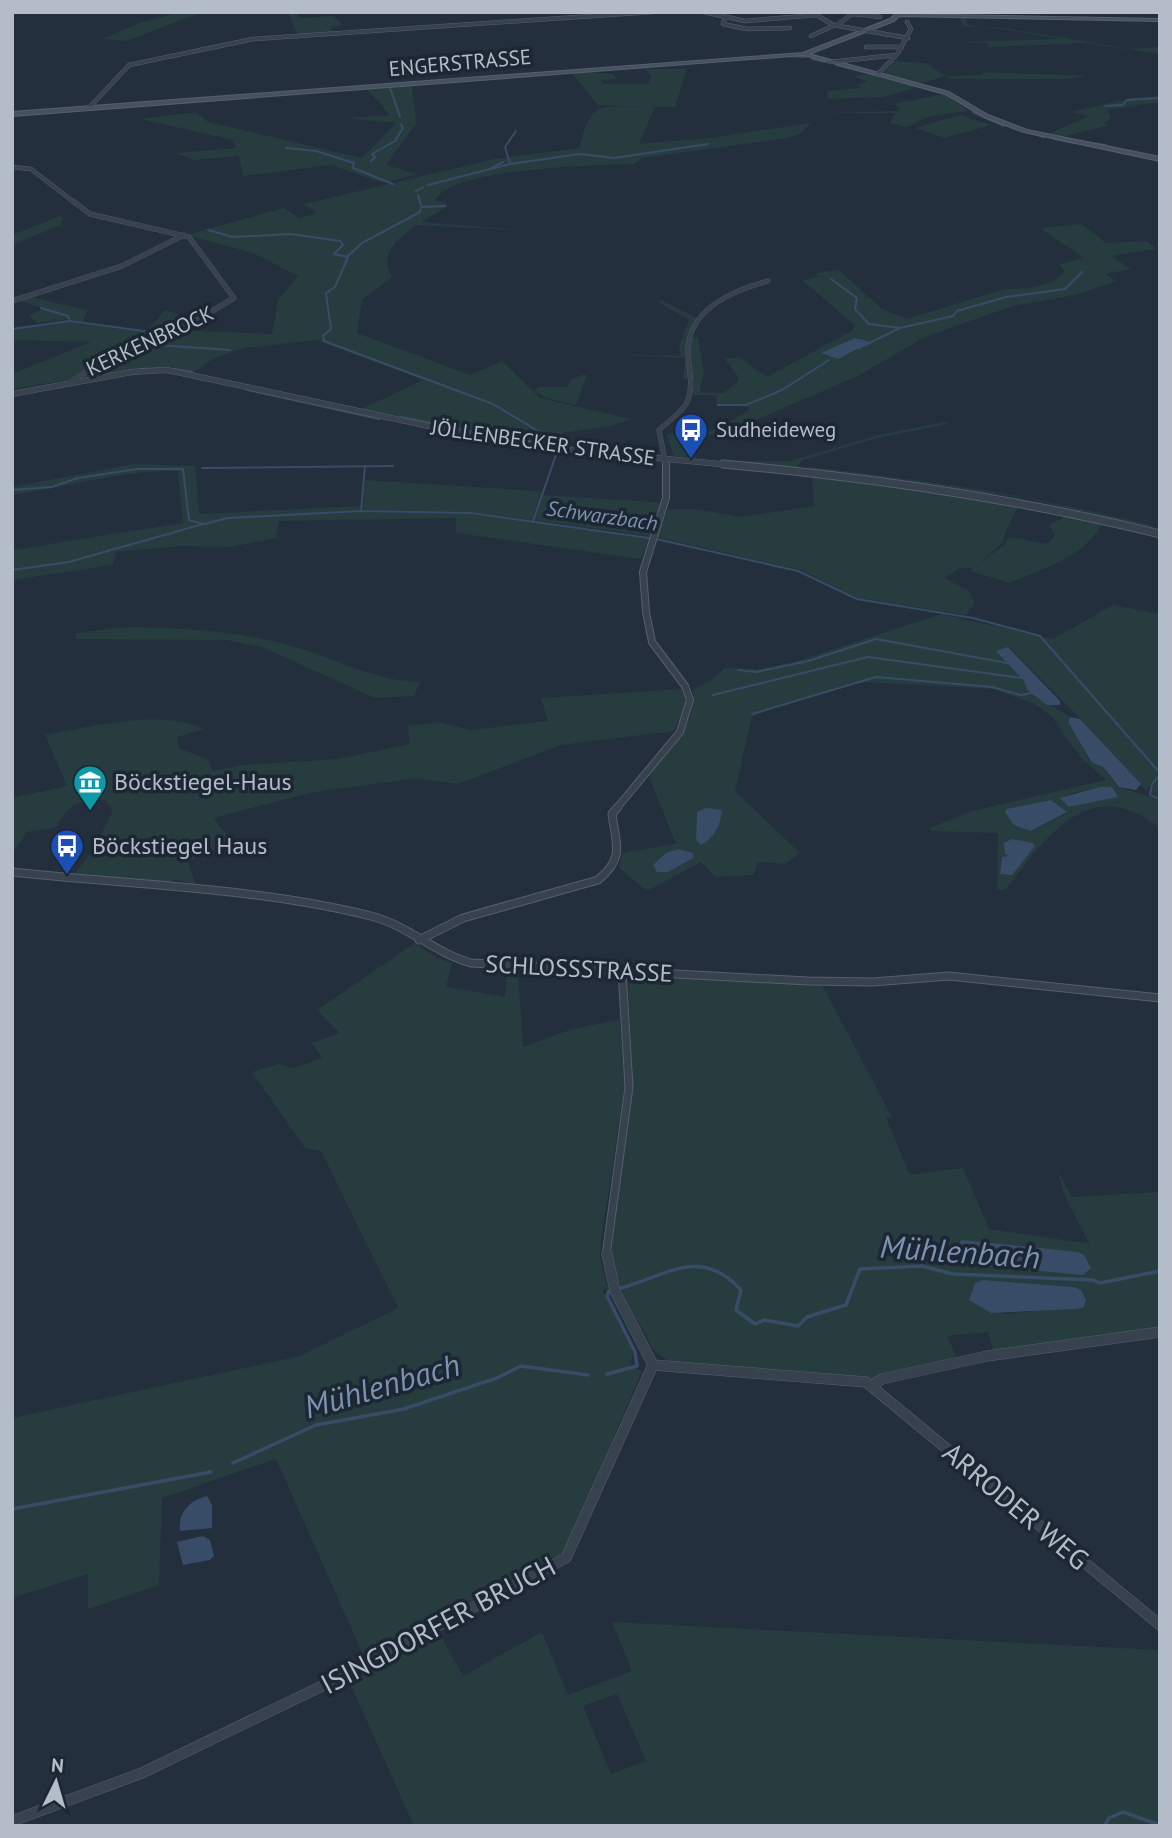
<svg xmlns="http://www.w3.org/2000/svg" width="1172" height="1838" font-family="'PT Sans',sans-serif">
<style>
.green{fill:#263c3f;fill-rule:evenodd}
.water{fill:#394c67}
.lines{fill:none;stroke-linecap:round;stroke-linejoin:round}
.stream-far1{stroke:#394c67;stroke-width:2}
.stream{stroke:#394c67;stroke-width:3.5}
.minor-far4-casing{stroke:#565f6c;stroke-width:4.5}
.minor-far3-casing{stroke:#565f6c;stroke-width:5}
.minor-far2-casing{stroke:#565f6c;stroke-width:8}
.minor-far1-casing{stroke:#565f6c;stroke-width:9}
.minor-casing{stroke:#565f6c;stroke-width:11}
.tertiary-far1-casing{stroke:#565f6c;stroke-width:6}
.tertiary-casing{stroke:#565f6c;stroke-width:9}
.secondary-casing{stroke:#565f6c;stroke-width:2}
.minor-far4{stroke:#38414e;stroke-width:3.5}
.minor-far3{stroke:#38414e;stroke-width:4.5}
.minor-far2{stroke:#38414e;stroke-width:6}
.minor-far1{stroke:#38414e;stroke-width:7}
.minor{stroke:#38414e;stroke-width:10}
.tertiary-far1{stroke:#38414e;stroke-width:5}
.tertiary{stroke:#38414e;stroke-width:7}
.secondary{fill:#465061;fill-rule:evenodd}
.labels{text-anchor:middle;stroke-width:7;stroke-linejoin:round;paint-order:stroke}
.far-street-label{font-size:21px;fill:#b4bcc9;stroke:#1d2633}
.far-poi-label{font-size:21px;fill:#b4bcc9;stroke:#1d2633;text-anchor:start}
.far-water-label{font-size:21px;font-style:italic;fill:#7c92b1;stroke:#1d2633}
.poi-label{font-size:24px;fill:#b4bcc9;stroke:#1d2633;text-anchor:start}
.street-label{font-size:24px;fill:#b4bcc9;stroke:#1d2633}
.near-street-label{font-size:28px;fill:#b4bcc9;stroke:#1d2633}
.near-water-label{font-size:32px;font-style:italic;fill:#7c92b1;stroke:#1d2633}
</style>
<rect width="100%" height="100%" fill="#242f3e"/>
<!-- green -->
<path class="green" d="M180 12H203L126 41 103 39 139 23Z
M288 12H302L297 14 301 18 333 16 343 25 330 28 333 34 298 35Z
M959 16 965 17 967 24C978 28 992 27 1004 28L1130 49 1160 47V54L1085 43 990 47 987 43 955 42 1060 39 1003 29 963 26Z
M893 61 926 63 945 76 982 75 984 72 1089 76 1067 79H950L945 76 920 84 884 74Z
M645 69H687L675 107H655L639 144 710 138 811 123 799 134 788 138 642 158 634 164C600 165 448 168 436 200L448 204 446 207 421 222 532 231 417 225C404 234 383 248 388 268 389 271 392 274 392 278L362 299 357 333 470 375 502 361 540 398 631 419 614 425 563 433 559 444 482 433 362 409 423 380 316 340 244 348 214 358 193 372 141 368 12 389V374L91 342 12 340V329L69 322 156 334 176 330 272 334 278 300 298 276 253 253 190 236 193 233 284 208 299 218 316 213 304 204 494 159 579 148C592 99 599 107 645 107L598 105 570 71 613 74 617 79 601 80 603 84H648L651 76Z
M868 74 918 87 883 97 828 99 827 91 861 88 856 85 867 81 853 76Z
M412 84 416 124 386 165 418 174 383 183 331 165 243 176 239 156 193 160 176 153 236 148 233 140 141 119 196 112 208 122 362 158 396 123 347 118 390 115 366 88Z
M943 94 969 111 930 116 907 127 890 123 895 113H820L898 111 899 108 894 104Z
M1160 96V102L1107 110 1111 118 1104 123 1109 125 1061 137 1046 135 1089 116 1071 112 1132 98Z
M960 115 991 125 945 138 915 128Z
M60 216 63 217 61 225 12 245V235Z
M1081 224 1106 243 1147 241 1156 249 1111 256 1131 269 1105 274 1116 281 1076 295 1013 306 947 329 923 338 858 376 718 436 702 434 721 427 749 410 748 407 716 405 717 396 692 395 693 380 683 379 685 358 603 354 681 356 679 346 689 320 658 302 661 300 697 318 687 336 698 338 704 371 700 392 724 393 738 381 737 375 725 359 739 357 767 377 853 330 855 325 802 280 818 277 816 273 839 270 882 309 907 319 1004 289C1025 289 1050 288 1065 272L1059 264 1084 258 1040 228Z
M31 297 87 310 83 322 70 319 37 323 29 316 43 308 20 301Z
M165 310 194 319 163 332 147 331Z
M582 375H587L576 405 546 398 534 391 539 387H568L570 380Z
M945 422 948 424 878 438 803 460 797 467 719 461H790L878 435Z
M666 434 700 435 695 458 674 456Z
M134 464 195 466 199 514 360 506V510L278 516 361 512 470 514 649 539 641 559 456 533V518L279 521 276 538 230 547 180 546 116 552 113 565 12 580V550L183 523 178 471C122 470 68 487 12 495V487Z
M810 467C913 479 1015 492 1115 517 1128 520 1152 523 1160 531L1026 498 808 469Z
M812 475 1019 506 1007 528 1002 543 975 568H960L944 578 969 591 975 603 966 615 858 598 801 570 657 537 668 509H693L741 517 814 506Z
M365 480 537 491 541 492 532 520 471 512 363 510Z
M543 495 656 502 662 504 650 536 534 520Z
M1066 512 1103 523C1084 557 1044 568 1010 583L970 571 1005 544 1009 537 1047 544 1055 535 1049 525 1061 519Z
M1113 605 1160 614V798L1149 791 1156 778 1146 791 1080 718 1009 647 997 651 1024 681 1027 691 1069 716 1068 722 1091 763 1103 768 1118 787 1160 800V828C1088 772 1047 837 1005 890H997L998 833 931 831 930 828 972 811 1106 780 1081 758 1052 717 1035 704 993 689 863 682 786 703 752 717 735 791 800 853 785 864 757 862 754 875 716 877 701 862 647 891 619 868 622 853 676 844 648 774C670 749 697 726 693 690L713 679 725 668 760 669 794 662 941 614 1053 639ZM1100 787 1117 797 1069 807 1073 793ZM1051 800 1067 813 1031 831 1006 809Z
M127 627C187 628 244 631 302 649 342 662 378 681 420 682L414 696 375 698 264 648 227 640 76 639 75 633Z
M682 689 686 703 674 731 561 745 458 784 416 778 309 793 213 818 237 846 205 852 188 862 196 885 174 879 172 883 73 876 89 855 100 847 95 846 113 811 106 800C79 800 69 803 56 827L27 832 12 854V798L67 786 45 735C90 727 161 708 204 729L177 737 179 748 208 760 213 771 243 765 338 759 410 744 408 726 439 722 470 730 548 721 541 698Z
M415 943 437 958 452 963 446 987 505 997 507 970 518 971 523 1047 572 1029 619 1020 625 1084 601 1241 600 1258 608 1288 602 1290 633 1353 630 1367 642 1371 564 1553 364 1657 276 1459 162 1498 159 1585 88 1609V1574L12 1598V1418L300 1356 398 1308 321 1151 305 1148 252 1072 279 1064 294 1068 322 1058 312 1043 340 1033 317 1010Z
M639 974 822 985 892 1117 886 1118 910 1175 963 1168 989 1229 1090 1244 1067 1201 1056 1169 1072 1197 1160 1192V1329L994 1352 988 1332 947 1336 958 1360 870 1378 683 1365 672 1363 654 1351 625 1298 611 1259 618 1186 633 1087 628 979ZM983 1280 1074 1287 1081 1290 1084 1307 1002 1314Z
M612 1622 1160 1650V1826H414L348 1679 438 1631 463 1676 542 1632 568 1695 632 1671ZM617 1694 646 1761 611 1774 583 1706Z"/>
<!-- water -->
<path class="water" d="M855 338 870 342 838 359 821 353Z
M1008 647 1060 701V705H1047L1027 690 1024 681 996 651Z
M1070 717 1080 719 1141 784 1136 790 1119 787 1103 767 1092 763 1068 722Z
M1100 787H1112L1118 797 1069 807 1060 798Z
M1051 800 1067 812 1031 831 1014 825 1005 812 1006 809Z
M706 808 722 810C721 825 714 838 701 845L696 840 697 812Z
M1012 839 1033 843 1035 846 1012 875 1000 874 1002 857 1009 856 1005 854 1004 843Z
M678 849 693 853V858L668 872H657L653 865 666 853Z
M963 1240 1078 1252 1084 1255 1091 1268 1083 1275 964 1264 960 1241Z
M983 1280 1074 1287 1081 1290 1086 1300 1084 1307 1076 1309 991 1313 969 1300 975 1283Z
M207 1496 212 1505V1528L180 1531C178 1512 189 1501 207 1496Z
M203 1536 210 1540 214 1556 210 1560 183 1565 177 1542Z"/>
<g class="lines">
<!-- stream-far1 -->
<path class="stream-far1" d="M786 56 806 57
M812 59 825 62
M836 65 875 75
M390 88 400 117
M1105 106 1123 105 1127 100 1160 98
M973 112 1004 126
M1012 128 1044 137
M1054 139 1075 143
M1085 142 1106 145
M286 148 316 151 354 163 353 168 393 184
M371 161 375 157 372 154 395 141 403 128 401 124
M510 164 580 154 614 158 708 144
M492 168 503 162
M428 185 510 164 505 147 516 131
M416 191 423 187
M418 195 421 205
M208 230 233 237 291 234 340 241 343 245 334 254 348 257 335 287 326 293 331 329 323 336 324 341 493 404 538 431 521 440 561 445
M348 256 362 243 420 212 421 207 445 206
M831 279 857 298 855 309 869 324 900 328 859 348
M41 308 68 316 70 321
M900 328 953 316 957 311 1006 297 1065 289 1082 272
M12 329 70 321 158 333
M142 344 230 350
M140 369 164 368
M175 369 192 372
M247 390 379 419
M718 405H746L782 390 829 360
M401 417 518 440
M202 468 393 466
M12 490 52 487 78 478 137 469H183L189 520 204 524 228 518 361 511 471 513 656 539 798 571 857 599 973 618 1040 636 1160 773
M361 511 365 466
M533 521 557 452
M12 570 69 562 203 524
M738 670 756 672 808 661 876 639 1007 663
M713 695 868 657 1021 678
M752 714 876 677 992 687 1021 695 1031 693
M1160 775 1152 784 1150 795 1160 799"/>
<!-- stream -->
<path class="stream" d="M621 1288C668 1275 701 1246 741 1290L736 1310 755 1324 764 1320 798 1326 807 1317 846 1305 860 1269 922 1266 953 1274 1093 1280 1100 1283 1160 1271
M607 1374 637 1366 635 1352 607 1296 609 1291
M233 1463 316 1425 404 1409 497 1378 521 1366 588 1375
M12 1509 211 1472
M1104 1826 1109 1818 1123 1812 1160 1825"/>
<!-- minor-far4 casing -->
<g class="minor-far4-casing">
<path id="minor-far4" d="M704 12 745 21 816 15
M815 14 833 25 908 38
M865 15 880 17
M725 18 723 24 747 29 790 28
M837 25 852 14 865 15 866 12
M811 36 835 25
M866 47H902
M830 62 896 55
M878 74 898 53 911 29 907 22
M89 108 129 65 253 39 652 12
M12 167 31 169 75 203"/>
</g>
<!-- minor-far3 casing -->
<g class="minor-far3-casing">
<path id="minor-far3" d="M12 301 122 266 184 235
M69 383 120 350 199 319 234 298 189 237 90 214 73 201
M666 466 659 430C668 421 680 414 686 404 695 387 688 368 688 350 689 309 734 290 768 281"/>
</g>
<!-- minor-far2 casing -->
<g class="minor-far2-casing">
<path id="minor-far2" d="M616 809 680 732 690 700 685 686 652 642 646 612 643 572 666 498V464"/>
</g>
<!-- minor-far1 casing -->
<g class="minor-far1-casing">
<path id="minor-far1" d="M12 872C131 885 254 887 371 916 407 925 435 953 471 963L808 981 873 982 949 976 1160 998
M419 940 463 918 598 880C625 858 616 845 612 814L618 807
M606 1256 629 1087 622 971"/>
</g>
<!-- minor casing -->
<g class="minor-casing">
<path id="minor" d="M607 1254 615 1291 653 1365
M653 1365 866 1382 1160 1625
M872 1385 882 1379 987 1356 1160 1332
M12 1821 142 1773 347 1674 566 1558 653 1365"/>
</g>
<!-- tertiary-far1 casing -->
<g class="tertiary-far1-casing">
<path id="tertiary-far1" d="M12 394 132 372 167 370 480 437 572 450 741 466"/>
</g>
<!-- tertiary casing -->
<g class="tertiary-casing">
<path id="tertiary" d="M723 464C871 478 1016 498 1160 534"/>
</g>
<!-- secondary casing -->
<g class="secondary-casing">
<path id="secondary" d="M898 12H903L902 14 1160 19V21L899 16 894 21 809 54 949 92 988 115 1027 130 1160 157V161L1024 132 984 117 945 94 804 55 12 116V112L803 53 890 19Z"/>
</g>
<!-- minor-far4 -->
<use href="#minor-far4" class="minor-far4"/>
<!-- minor-far3 -->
<use href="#minor-far3" class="minor-far3"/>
<!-- minor-far2 -->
<use href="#minor-far2" class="minor-far2"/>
<!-- minor-far1 -->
<use href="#minor-far1" class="minor-far1"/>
<!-- minor -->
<use href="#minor" class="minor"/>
<!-- tertiary-far1 -->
<use href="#tertiary-far1" class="tertiary-far1"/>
<!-- tertiary -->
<use href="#tertiary" class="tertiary"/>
<!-- secondary -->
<use href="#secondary" class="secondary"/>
</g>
<!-- icons -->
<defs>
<g id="bus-pin" transform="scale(1.75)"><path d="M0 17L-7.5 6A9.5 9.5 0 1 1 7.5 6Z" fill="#1a4fb4" stroke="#1d2633"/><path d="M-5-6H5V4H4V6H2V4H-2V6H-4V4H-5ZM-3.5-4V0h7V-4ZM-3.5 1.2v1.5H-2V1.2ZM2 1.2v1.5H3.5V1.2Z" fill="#fff"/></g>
<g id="museum-pin" transform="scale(1.75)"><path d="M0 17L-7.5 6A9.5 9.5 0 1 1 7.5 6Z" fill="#0f9aa8" stroke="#1d2633"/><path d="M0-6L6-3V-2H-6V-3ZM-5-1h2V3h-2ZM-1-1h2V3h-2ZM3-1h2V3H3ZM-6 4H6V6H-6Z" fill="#fff"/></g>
</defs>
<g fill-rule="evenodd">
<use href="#bus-pin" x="691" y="430"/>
<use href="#museum-pin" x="90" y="782"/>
<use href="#bus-pin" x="67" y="846"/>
</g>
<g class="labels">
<!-- far-street labels -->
<g class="far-street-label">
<text transform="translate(460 63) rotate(-5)" y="7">ENGERSTRASSE</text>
<text transform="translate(150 341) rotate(-25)" y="7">KERKENBROCK</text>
<text transform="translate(543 443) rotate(8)" y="7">JÖLLENBECKER STRASSE</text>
</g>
<!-- far-poi labels -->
<g class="far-poi-label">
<text x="716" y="437">Sudheideweg</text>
</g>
<!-- far-water labels -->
<g class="far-water-label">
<text transform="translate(602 516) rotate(8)" y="7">Schwarzbach</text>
</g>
<!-- poi labels -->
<g class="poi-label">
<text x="114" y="790">Böckstiegel-Haus</text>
<text x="92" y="854">Böckstiegel Haus</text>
</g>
<!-- street labels -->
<g class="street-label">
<text transform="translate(579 969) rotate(3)" y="8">SCHLOSSSTRASSE</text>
</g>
<!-- near-street labels -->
<g class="near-street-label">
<text transform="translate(1016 1506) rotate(40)" y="10">ARRODER WEG</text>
<text transform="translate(438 1625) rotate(-28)" y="10">ISINGDORFER BRUCH</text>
</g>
<!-- near-water labels -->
<g class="near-water-label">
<text transform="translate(960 1252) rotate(4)" y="11">Mühlenbach</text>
<text transform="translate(382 1386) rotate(-16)" y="11">Mühlenbach</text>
</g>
</g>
<!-- border -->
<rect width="1172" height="1838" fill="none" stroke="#b4bcc9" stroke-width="28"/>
<!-- north arrow -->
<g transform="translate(56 1782) rotate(5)" stroke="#1d2633" stroke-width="5" paint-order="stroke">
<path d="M0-5L12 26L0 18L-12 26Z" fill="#b4bcc9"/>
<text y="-10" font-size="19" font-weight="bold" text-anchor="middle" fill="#b4bcc9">N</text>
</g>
</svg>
